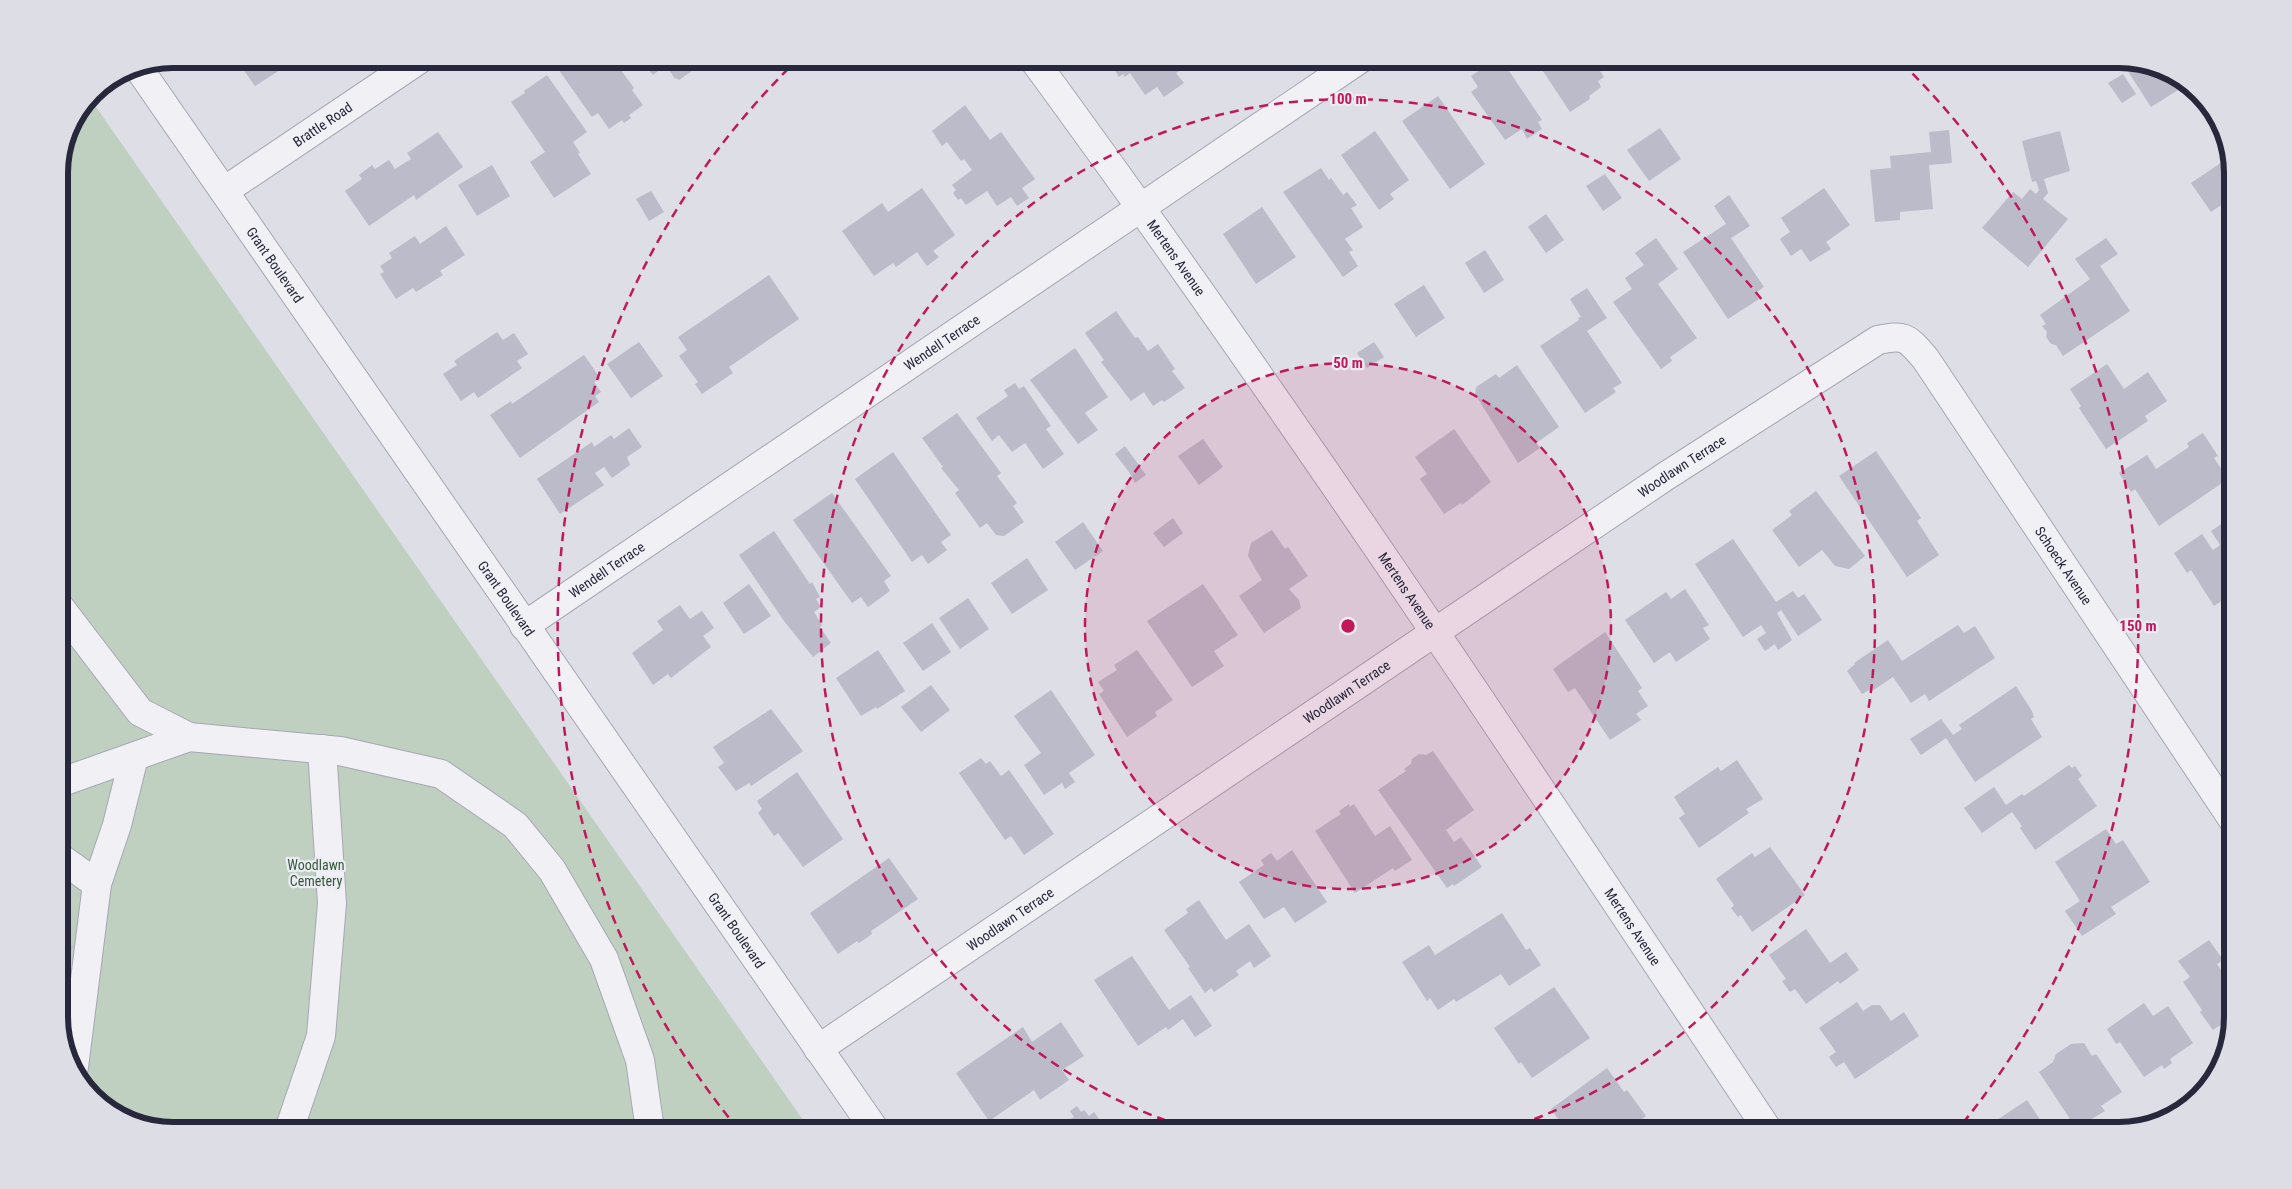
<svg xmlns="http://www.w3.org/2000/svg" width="2292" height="1189" font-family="'Roboto Condensed',sans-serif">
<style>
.green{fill:#bfd0c0}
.building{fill:#bbbbc9}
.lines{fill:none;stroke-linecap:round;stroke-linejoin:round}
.minor-casing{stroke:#a6a7b3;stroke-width:30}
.minor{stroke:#f0f0f5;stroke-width:28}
.ring{fill:none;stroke:#c2185b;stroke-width:2.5;stroke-dasharray:9 6}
.labels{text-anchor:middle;stroke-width:4.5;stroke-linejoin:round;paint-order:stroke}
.street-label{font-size:14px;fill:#27283c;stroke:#ecedf4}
.park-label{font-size:14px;fill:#35583a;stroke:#ecedf4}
.rim{fill:none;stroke:#27283c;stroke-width:6}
.centre{fill:#c2185b;stroke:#ecedf4;stroke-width:2.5}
.ring-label{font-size:15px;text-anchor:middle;font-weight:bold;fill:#c2185b;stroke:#ecedf4;stroke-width:4.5;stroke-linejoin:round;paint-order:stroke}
</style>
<rect width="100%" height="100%" fill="#dddee6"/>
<!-- green -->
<path class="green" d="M89 97 810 1130H173L123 1119 78 1080 59 1024V166L68 129Z"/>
<!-- building -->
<path class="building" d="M236 59H297L255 86Z
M573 59H613L634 88 632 90 643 105 629 115 631 118 624 123 622 120 609 129 598 113 592 117 558 69Z
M640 59H709L679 80 676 78 675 79 666 65 653 75Z
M1114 59H1178L1184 68 1176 73 1184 83 1164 97 1157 87 1145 95 1130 73 1125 77 1123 74 1119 77 1114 69 1118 67Z
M1192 59H1217L1200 70Z
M1497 59 1504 70 1507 68 1542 120 1538 122 1542 129 1527 139 1522 129 1505 140 1471 92 1478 87 1471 76Z
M1535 59H1592L1604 77 1598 81 1601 87 1589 96 1590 99 1570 112Z
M2120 59 2169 70 2186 85 2151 107Z
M2123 74 2136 94 2122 103 2108 83Z
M547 75 587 132 573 142 580 153 578 154 591 174 554 198 530 162 545 152 511 102 525 93 524 91Z
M1438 96 1485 164 1450 189 1402 121Z
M965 105 990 140 1001 132 1035 179 1022 188 1029 198 1017 206 1011 197 997 206 987 191 966 205 961 198 958 200 953 193 956 190 952 185 972 170 964 159 961 161 947 142 942 146 932 131Z
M1660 128 1681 159 1649 181 1627 150Z
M1949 130 1952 163 1929 165 1933 209 1900 212V220L1875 222 1870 170 1891 168 1890 156 1931 152 1929 132Z
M1375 131 1409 180 1390 194 1394 199 1379 210 1341 155Z
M2060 131 2070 171 2044 179 2048 193 2043 199 2068 219 2028 267 1982 228 2013 192 2022 199 2030 189 2036 194 2039 190 2036 181 2032 182 2022 141Z
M438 132 463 167 416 200 414 195 369 226 345 191 362 179 359 175 372 165 375 169 389 160 395 169 411 159 407 153Z
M2225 160 2229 165 2232 163 2233 166V197L2211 212 2191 183Z
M492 165 510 196 477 216 458 185Z
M1321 168 1329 180 1331 178 1343 195 1347 192 1357 205 1351 208 1363 227 1345 239 1353 250 1349 252 1358 266 1343 277 1283 192Z
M1605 174 1622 198 1603 211 1586 186Z
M922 188 955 235 933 251 939 257 927 266 917 252 896 267 893 263 874 276 842 231 882 203 888 212Z
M1824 188 1850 225 1826 242 1831 249 1810 262 1801 249 1791 256 1780 239 1790 232 1781 218Z
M651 191 664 212 649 221 636 199Z
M1729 195 1750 226 1731 238 1764 287 1755 293 1759 299 1728 319 1683 252 1726 224 1714 206Z
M1262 207 1296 257 1256 284 1223 234Z
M1546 214 1564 240 1546 253 1528 227Z
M446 226 465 255 440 271 443 275 416 292 413 288 396 299 380 274 384 272 380 266 392 258 389 253 415 236 420 244Z
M1656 238 1678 269 1658 284 1697 338 1670 357 1672 361 1661 369 1613 302 1632 289 1625 278 1644 265 1635 253Z
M2106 238 2118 254 2100 266 2130 311 2063 356 2056 345 2051 344 2046 337 2047 332 2042 326 2046 324 2040 315 2090 279 2075 259Z
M1485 250 1504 280 1484 293 1465 263Z
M769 275 799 319 729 367 733 373 702 394 695 384 698 382 679 356 687 350 678 337Z
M1424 285 1445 318 1416 337 1394 304Z
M1587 288 1607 318 1587 331 1622 383 1613 388 1616 392 1585 413 1540 346 1579 320 1578 318 1581 317 1570 299Z
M1116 311 1135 338 1138 337 1148 351 1158 344 1175 369 1172 371 1185 388 1164 402 1162 400 1153 406 1144 392 1131 401 1101 362 1104 360 1085 333Z
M497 332 503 340 514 333 528 354 517 361 522 368 478 398 474 392 461 401 443 374 457 365 454 361Z
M639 342 663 376 631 398 607 364Z
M1374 342 1384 357 1367 368 1357 353Z
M1075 348 1108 397 1085 413 1098 430 1078 444 1030 380Z
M584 355 600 378 594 382 601 392 595 396 599 402 520 458 490 415 511 401 512 404Z
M2107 364 2124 389 2148 372 2167 401 2145 416 2148 421 2106 449 2079 408 2081 406 2070 389Z
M1517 365 1559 427 1536 443 1540 448 1518 463 1475 394 1476 387 1496 374 1499 378Z
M1015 383 1019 389 1024 386 1051 426 1046 429 1064 454 1043 469 1025 443 1012 452 999 435 992 441 976 418 1008 396 1004 390Z
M957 413 1001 473 997 476 1017 503 1013 506 1024 522 1004 536 996 535 987 523 980 528 955 493 959 490 941 468 943 467 922 438Z
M629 428 642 447 627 457 630 465 612 478 604 467 595 473 604 485 560 514 537 479 592 442 594 447 611 435 614 439Z
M1454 429 1491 482 1462 505 1461 503 1444 514 1420 479 1427 474 1415 457Z
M2203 433 2218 456 2214 458 2228 479 2159 526 2135 489 2131 492 2119 473 2147 455 2156 469 2189 447 2187 443Z
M1203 439 1223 467 1199 485 1178 456Z
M1125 446 1146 475 1135 483 1129 472 1115 454Z
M1876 451 1921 518 1917 521 1939 555 1907 577 1839 476Z
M893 452 951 535 941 542 947 550 928 564 922 555 912 562 855 479Z
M1816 491 1865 556 1849 569 1835 566 1822 550 1799 567 1772 530 1792 515 1789 511Z
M832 493 891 576 884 581 890 591 868 607 861 597 852 603 793 520Z
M2233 516V593L2214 606 2191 570 2187 573 2174 553 2202 534 2213 550 2220 545 2211 531Z
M1173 518 1183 533 1164 547 1153 533Z
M1083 522 1103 551 1075 570 1055 542Z
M1272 530 1285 549 1288 547 1308 576 1289 589 1299 600 1301 608 1264 633 1239 596 1262 580 1248 556 1251 543Z
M774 531 810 584 812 582 820 597 816 599 821 607 814 612 822 625 820 627 831 643 813 657 784 621 739 555Z
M1733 539 1776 602 1793 591 1798 598 1804 594 1822 620 1798 636 1781 610 1777 613 1792 640 1778 650 1775 644 1765 651 1757 639 1766 633 1761 625 1743 637 1695 564Z
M1027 558 1048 590 1012 614 991 583Z
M749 584 771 616 744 634 723 603Z
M1203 584 1238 635 1214 651 1224 666 1192 687 1147 621Z
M1685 589 1709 625 1703 628 1710 639 1676 662 1670 652 1654 663 1625 620 1666 592 1671 599Z
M968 598 989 629 960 649 939 618Z
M680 605 690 619 702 611 714 628 703 636 711 647 671 678 668 674 653 685 632 653 663 630 657 621Z
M932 623 951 652 923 671 903 643Z
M1958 625 1964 633 1975 626 1995 658 1929 701 1925 694 1911 703 1893 677 1872 691 1871 689 1862 694 1847 671 1855 664 1854 663 1888 640 1902 661Z
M1605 632 1642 688 1638 691 1648 706 1636 714 1641 720 1610 740 1575 688 1568 692 1553 669Z
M878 650 905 691 877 709 876 707 861 716 836 678Z
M1137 650 1173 700 1155 712 1157 716 1127 737 1099 694 1104 691 1098 682 1117 670 1114 665Z
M931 685 950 710 921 732 901 707Z
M2016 686 2032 711 2034 717 2031 719 2042 737 1975 782 1946 738 1921 755 1910 739 1941 719 1953 735 1962 729 1959 725Z
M1051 690 1095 755 1069 773 1075 782 1065 789 1062 783 1044 795 1024 765 1041 753 1014 716Z
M771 709 803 751 751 786 749 783 736 791 718 767 724 763 713 747Z
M1433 751 1474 810 1446 830 1454 842 1461 837 1482 867 1454 886 1453 884 1447 888 1378 790 1406 771 1404 769 1411 764 1412 759 1419 754 1426 755Z
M981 758 986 764 990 761 1001 776 1009 770 1054 834 1024 855 1011 836 1005 840 959 773Z
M1737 760 1763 799 1746 809 1749 813 1699 848 1679 818 1685 814 1674 797 1718 767 1721 771Z
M2069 765 2072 768 2075 766 2082 776 2078 779 2097 806 2035 850 2020 828 2022 826 2012 812 1982 833 1964 808 1994 787 2006 805 2022 794 2024 796Z
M797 772 843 839 803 867 778 833 774 836 758 813 762 809 757 801Z
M1349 804 1350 807 1354 804 1375 836 1390 826 1412 860 1395 871 1393 868 1355 893 1315 831 1341 814 1339 811Z
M2106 829 2116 844 2123 840 2150 882 2111 907 2116 914 2082 936 2065 911 2080 901 2055 862Z
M1770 847 1805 895 1752 932 1741 915 1738 917 1731 908 1734 905 1716 879 1752 853 1755 857Z
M1292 850 1327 902 1295 923 1284 907 1264 919 1239 882 1264 865 1261 860 1271 853 1277 861Z
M889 858 918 899 871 931 872 934 859 943 857 941 838 954 810 913Z
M1199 900 1226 940 1249 924 1271 956 1254 968 1250 961 1236 971 1239 975 1214 992 1211 988 1205 993 1188 968 1190 967 1164 930 1188 913 1186 909Z
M59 901 66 903 60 934H59Z
M1502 913 1526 950 1530 948 1541 965 1509 986 1501 974 1456 1002 1454 999 1438 1010 1430 998 1427 1001 1402 962 1429 945 1435 955Z
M1806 929 1830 963 1846 952 1859 970 1840 984 1838 981 1806 1004 1795 989 1790 992 1782 981 1786 979 1769 955Z
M2209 940 2223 960 2217 964 2233 988V1017L2213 1030 2200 1012 2202 1010 2183 982 2190 977 2178 961Z
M59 942 73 945 67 973 64 972 60 990Z
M1132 956 1169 1010 1191 995 1212 1026 1195 1037 1183 1019 1168 1030 1166 1027 1138 1046 1094 980Z
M1554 987 1590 1038 1532 1078 1521 1062 1519 1064 1494 1028Z
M1857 1002 1863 1011 1872 1005H1880L1891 1021 1904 1012 1919 1036 1855 1079 1844 1062 1836 1067 1829 1057 1836 1052 1819 1028Z
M2144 1003 2153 1016 2168 1006 2193 1043 2170 1059 2172 1063 2164 1069 2162 1065 2144 1077 2120 1042 2116 1044 2107 1029Z
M1061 1022 1084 1056 1062 1070 1069 1080 1040 1100 1034 1090 989 1121 956 1073 1023 1027 1032 1042Z
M2084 1043 2092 1056 2096 1054 2122 1092 2101 1106 2105 1111 2076 1128 2039 1072 2053 1062 2056 1054 2071 1044Z
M1607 1068 1624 1092 1627 1090 1646 1116 1626 1130H1566L1551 1109Z
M2027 1100 2047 1130H1982Z
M1077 1106 1081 1112 1084 1110 1089 1116 1094 1112 1107 1130H1049L1074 1117 1070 1111Z"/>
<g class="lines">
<!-- minor casing -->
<g class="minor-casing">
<g id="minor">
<path id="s1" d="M1033 59C1289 408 1528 770 1768 1130"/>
<path id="s2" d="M137 66 875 1130"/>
<path id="s3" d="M224 191 420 59"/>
<path d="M59 606 140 712 189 737 340 751 441 774 515 825 552 870 604 959 640 1060 650 1130"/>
<path id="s4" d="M524 626 1360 59"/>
<path d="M59 783 189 737"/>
<path d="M59 857 97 884"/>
<path id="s5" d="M818 1049 1666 476 1878 340C1906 334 1907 338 1925 358L2233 820"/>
<path d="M74 1067 97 884 117 825 134 757"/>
<path d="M289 1130 321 1036 332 903 322 749"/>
</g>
</g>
<!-- minor -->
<use href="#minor" class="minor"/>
</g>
<!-- distance rings -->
<circle cx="1348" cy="626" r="263" fill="#c2185b" fill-opacity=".12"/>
<g class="ring">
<circle cx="1348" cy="626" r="263"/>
<path d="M1194 1130A527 527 0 1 1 1502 1130"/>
<path d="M738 1129A790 790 0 0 1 794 63M1902 63A790 790 0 0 1 1958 1129"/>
</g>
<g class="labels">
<!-- street labels -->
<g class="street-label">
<text dy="5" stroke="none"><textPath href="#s3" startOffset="119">Brattle Road</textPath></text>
<text dy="5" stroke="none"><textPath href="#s1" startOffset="245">Mertens Avenue</textPath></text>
<text dy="5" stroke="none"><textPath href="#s2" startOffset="242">Grant Boulevard</textPath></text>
<text dy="5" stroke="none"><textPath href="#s4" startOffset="505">Wendell Terrace</textPath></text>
<text dy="5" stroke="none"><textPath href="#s5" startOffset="1042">Woodlawn Terrace</textPath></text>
<text dy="5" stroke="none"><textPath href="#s5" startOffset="1580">Schoeck Avenue</textPath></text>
<text dy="5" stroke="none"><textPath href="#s4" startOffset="100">Wendell Terrace</textPath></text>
<text dy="5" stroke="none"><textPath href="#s1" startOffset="650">Mertens Avenue</textPath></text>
<text dy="5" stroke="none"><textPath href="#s2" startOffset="648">Grant Boulevard</textPath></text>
<text dy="5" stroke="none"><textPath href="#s5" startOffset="638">Woodlawn Terrace</textPath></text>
<text dy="5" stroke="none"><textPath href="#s5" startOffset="232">Woodlawn Terrace</textPath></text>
<text dy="5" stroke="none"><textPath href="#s1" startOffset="1055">Mertens Avenue</textPath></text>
<text dy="5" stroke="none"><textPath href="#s2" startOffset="1052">Grant Boulevard</textPath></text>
</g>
<!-- park labels -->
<g class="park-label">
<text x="316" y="870">Woodlawn<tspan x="316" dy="16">Cemetery</tspan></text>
</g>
</g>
<!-- crop -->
<path d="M0 0H2292V1189H0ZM173 68H2119A105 105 0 0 1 2224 173V1017A105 105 0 0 1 2119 1122H173A105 105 0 0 1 68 1017V173A105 105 0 0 1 173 68Z" fill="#dcdde5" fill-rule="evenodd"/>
<path class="rim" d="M173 68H2119A105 105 0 0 1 2224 173V1017A105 105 0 0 1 2119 1122H173A105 105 0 0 1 68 1017V173A105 105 0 0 1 173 68Z"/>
<circle cx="1348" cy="626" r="8" class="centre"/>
<g class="ring-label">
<text x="1348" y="104">100 m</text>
<text x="1348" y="368">50 m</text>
<text x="2138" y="631">150 m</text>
</g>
</svg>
